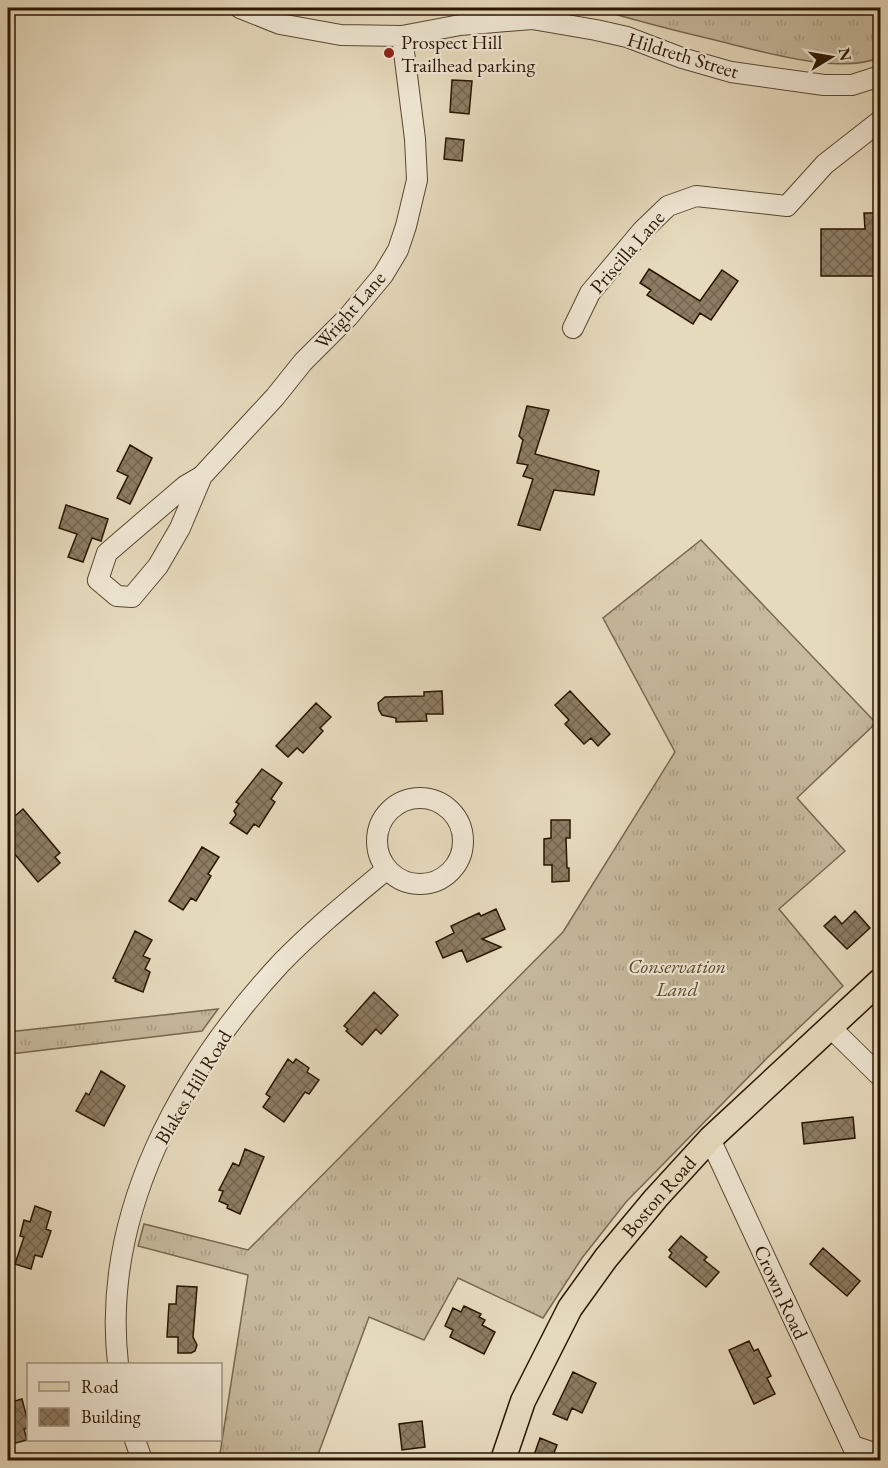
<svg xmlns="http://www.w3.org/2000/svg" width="888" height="1468" font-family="'EB Garamond',serif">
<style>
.grass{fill:url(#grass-tufts);stroke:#786850;stroke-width:1.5}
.building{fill:url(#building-cross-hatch);stroke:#2a1602;stroke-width:1.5}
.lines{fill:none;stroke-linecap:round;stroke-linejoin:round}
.minor-casing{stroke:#594731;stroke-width:22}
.major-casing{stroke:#2a1602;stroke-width:27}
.minor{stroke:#efe7d4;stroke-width:20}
.major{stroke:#e6dabd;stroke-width:24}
.poi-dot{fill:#8f2418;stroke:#efe7d4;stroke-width:2}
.labels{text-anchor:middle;stroke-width:4.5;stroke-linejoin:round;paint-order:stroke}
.poi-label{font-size:20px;fill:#2a1602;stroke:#efe7d4;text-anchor:start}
.street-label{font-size:20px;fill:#2a1602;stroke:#efe7d4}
.park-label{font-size:20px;font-style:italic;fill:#594730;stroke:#efe7d4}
</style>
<defs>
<pattern id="grass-tufts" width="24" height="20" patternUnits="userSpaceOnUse" patternTransform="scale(1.5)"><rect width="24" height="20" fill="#c6b99d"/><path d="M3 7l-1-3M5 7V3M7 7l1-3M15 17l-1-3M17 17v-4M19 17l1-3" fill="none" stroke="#aa9e86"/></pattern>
<pattern id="building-cross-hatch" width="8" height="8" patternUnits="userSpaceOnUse" patternTransform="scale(1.5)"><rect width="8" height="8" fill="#8c7c63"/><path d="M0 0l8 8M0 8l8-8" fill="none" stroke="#73654f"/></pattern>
</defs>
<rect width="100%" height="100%" fill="#e6dabd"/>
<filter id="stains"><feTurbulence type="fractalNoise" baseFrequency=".00333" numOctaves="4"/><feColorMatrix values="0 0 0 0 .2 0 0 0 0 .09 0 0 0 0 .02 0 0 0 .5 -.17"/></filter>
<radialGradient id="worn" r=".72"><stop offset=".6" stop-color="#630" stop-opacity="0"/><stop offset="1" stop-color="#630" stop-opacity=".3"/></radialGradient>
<!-- grass -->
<path class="grass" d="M302 8H428C385 12 344 17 302 8Z
M577 8H880V57C842 76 756 50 715 40 676 31 638 21 600 10Z
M701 540 876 723 797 798 845 851 779 909 843 986 768 1057 626 1202 582 1258 543 1318 458 1278 424 1340 369 1317 316 1460H219L248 1275 138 1246 144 1224 248 1250 563 932 675 752 603 618Z
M218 1009 202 1031 11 1054 8 1061V1032Z"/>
<!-- building -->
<path class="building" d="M452 80 472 81 469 114 450 112Z
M446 138 464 140 462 161 444 159Z
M864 213H880V276H821V229H865Z
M649 269 700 301 722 270 738 281 711 320 700 313 693 324 647 295 651 290 640 283Z
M527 406 549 410 535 454 599 471 594 495 554 490 540 530 518 525 533 479 523 476 528 465 517 463 523 440 519 436Z
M130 445 152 458 130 504 117 498 128 476 117 471Z
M66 505 108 519 101 541 92 538 83 562 68 557 77 534 59 528Z
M442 691 443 714H426L427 721 396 722V718L382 715 379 710 378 703 385 697 424 696V692Z
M570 691 610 734 598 746 591 738 584 744 565 724 569 720 555 705Z
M316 703 331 717 320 728 323 731 303 753 297 748 288 757 276 746Z
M262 769 282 783 271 799 275 802 259 827 254 824 247 834 230 823 236 815 234 811 239 804 236 802Z
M23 809 60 853 55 857 60 863 38 882 8 846V822Z
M551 820H570V838H566L567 868H569V881L552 882V865H544V839L551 838Z
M202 847 219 857 208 874 211 876 196 901 191 898 183 910 169 901Z
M496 909 505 929 482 939 501 947 467 962 462 950 443 958 436 942 454 933 451 926 479 913 481 916Z
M855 911 870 928 847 949 824 926 835 916 842 924Z
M135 931 152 940 143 956 150 959 145 969 150 972 143 992 115 981 116 979 113 978Z
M374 992 398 1015 381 1034 376 1029 362 1045 346 1031 348 1029 344 1026Z
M288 1059 293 1063 296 1059 309 1068 307 1072 319 1080 309 1094 305 1092 284 1122 263 1107 270 1097 266 1094Z
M101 1071 125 1086 104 1126 76 1111 86 1093 89 1095Z
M853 1117 855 1138 804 1144 802 1123Z
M245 1149 264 1157 240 1214 227 1208 228 1205 219 1201 223 1191 219 1190 233 1163 239 1166Z
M35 1206 51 1212 46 1229 51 1231 42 1257 35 1255 31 1269 15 1264 24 1237 20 1236 24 1220 30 1222Z
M681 1236 707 1257 704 1260 719 1272 706 1287 669 1257 672 1253 669 1250Z
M823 1248 860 1281 847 1296 810 1264Z
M177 1286 197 1287 193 1337 197 1345 195 1351 191 1353H178V1337H167L169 1304H176Z
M464 1306 481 1314 479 1317 485 1320 482 1325 495 1332 484 1354 450 1337 453 1330 445 1326 453 1308 461 1312Z
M749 1341 754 1351 758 1349 771 1376 767 1378 775 1394 754 1404 729 1350Z
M573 1372 596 1383 582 1413 572 1408 567 1420 553 1414Z
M22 1399 28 1422V1428L24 1429 27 1440 8 1445V1403Z
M422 1421 425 1447 402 1450 399 1424Z
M540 1438 557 1445 551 1461H532Z"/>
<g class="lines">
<!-- minor casing -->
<g class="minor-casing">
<path id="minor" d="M240 8 280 24 341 35 402 36 460 25 532 19 596 30 627 37 682 58 731 72 824 85H852L880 76
M573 328 590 293 642 231 668 206 696 196 787 206 825 164 880 121
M202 476 185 486 107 553 98 580 117 596 132 597 158 566 180 528 202 476 275 397 303 362 348 317 383 275 398 250 406 226 417 180 415 139 402 36
M377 841a43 43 0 1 1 86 0a43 43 0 1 1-86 0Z
M830 1027 880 1076
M710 1139 859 1460
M118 1364C101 1213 181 1071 281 963 314 929 351 899 387 869
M135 1440 142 1460
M853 1446 880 1455"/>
</g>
<!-- major casing -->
<g class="major-casing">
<g id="major">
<path id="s1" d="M503 1460 523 1401 570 1308 606 1258 656 1198 710 1139 880 981"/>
</g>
</g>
<!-- minor -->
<use href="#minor" class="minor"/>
<!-- major -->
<use href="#major" class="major"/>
</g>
<!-- markers -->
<circle class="poi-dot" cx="389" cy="53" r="6"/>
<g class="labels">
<!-- poi labels -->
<g class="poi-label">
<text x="401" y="49">Prospect Hill<tspan x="401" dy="23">Trailhead parking</tspan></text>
</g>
<!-- street labels -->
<g class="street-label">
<text transform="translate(683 55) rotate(17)" y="7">Hildreth Street</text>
<text transform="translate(627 252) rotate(-49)" y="7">Priscilla Lane</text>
<text transform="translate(350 310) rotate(-49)" y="7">Wright Lane</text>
<text transform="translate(193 1087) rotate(-59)" y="7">Blakes Hill Road</text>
<text dy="7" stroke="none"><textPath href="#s1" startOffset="309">Boston Road</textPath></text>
<text transform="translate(781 1292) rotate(65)" y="7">Crown Road</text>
</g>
<!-- park labels -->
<g class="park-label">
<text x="677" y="973">Conservation<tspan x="677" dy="23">Land</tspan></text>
</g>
</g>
<!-- margin -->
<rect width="888" height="1468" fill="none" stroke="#e6dabd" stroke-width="30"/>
<rect x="9" y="9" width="870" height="1450" fill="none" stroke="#2a1602" stroke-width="3"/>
<rect x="15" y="15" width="858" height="1438" fill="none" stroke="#2a1602" stroke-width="1.5"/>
<!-- legend -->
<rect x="27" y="1363" width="195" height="78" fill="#efe7d4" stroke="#a09380" stroke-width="1.5"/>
<rect x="39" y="1382" width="30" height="9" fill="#e6dabd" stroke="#a09380" stroke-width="1.5"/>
<text x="81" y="1393" font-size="18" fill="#2a1602">Road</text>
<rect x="39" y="1408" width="30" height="18" fill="url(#building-cross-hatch)" stroke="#a09380" stroke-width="1.5"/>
<text x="81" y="1423" font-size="18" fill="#2a1602">Building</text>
<!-- north arrow -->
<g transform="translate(831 57) rotate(79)" stroke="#efe7d4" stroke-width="4.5" paint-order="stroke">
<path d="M0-4.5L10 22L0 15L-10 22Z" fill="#2a1602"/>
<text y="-9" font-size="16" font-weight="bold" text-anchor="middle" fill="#2a1602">N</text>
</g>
<rect width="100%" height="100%" filter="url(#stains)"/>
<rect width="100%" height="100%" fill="url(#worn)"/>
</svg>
